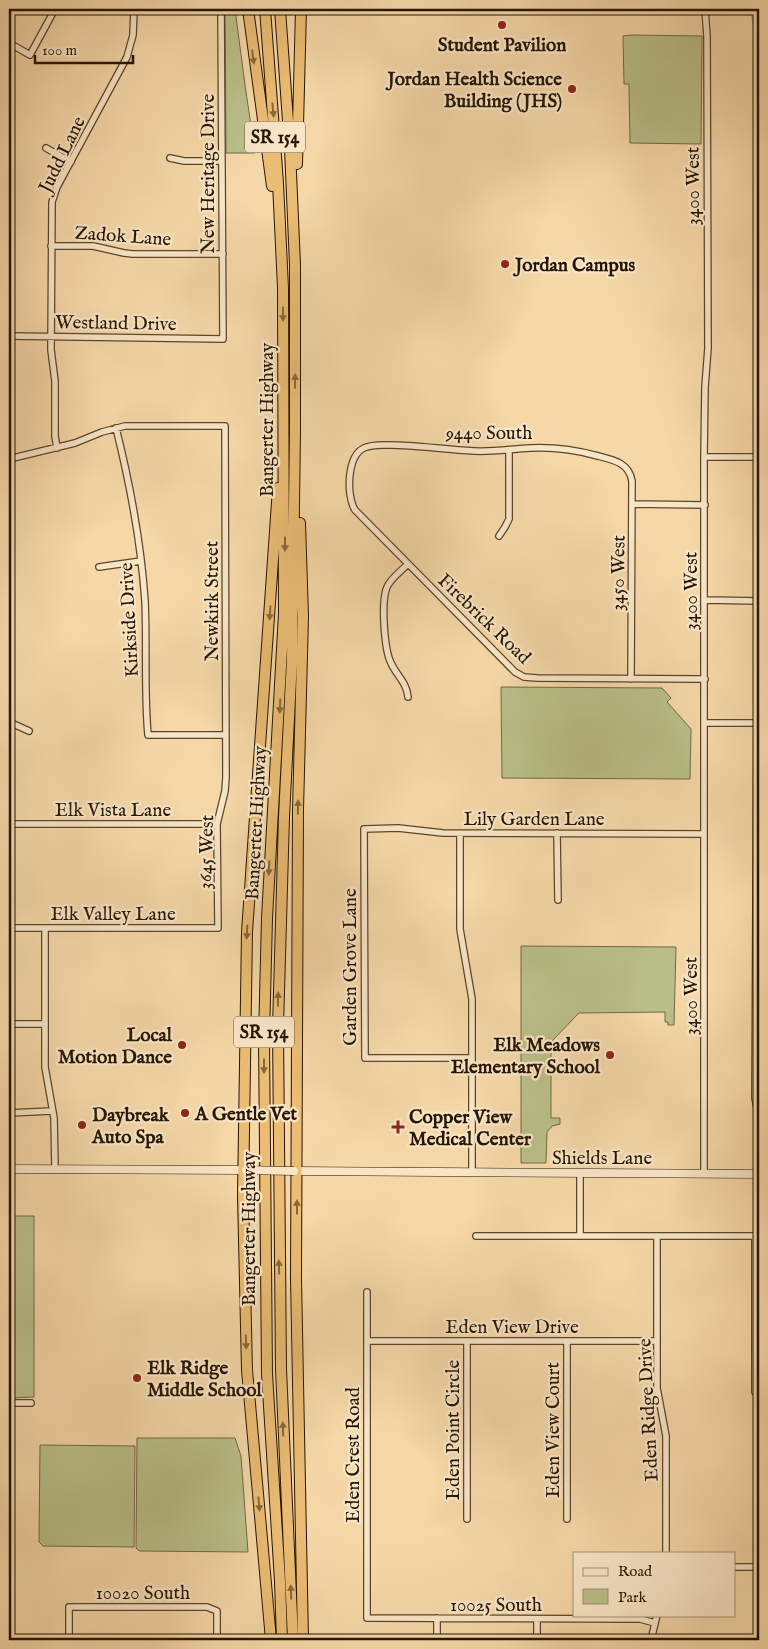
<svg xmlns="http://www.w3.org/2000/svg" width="768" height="1649" font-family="'IM FELL English',serif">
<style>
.green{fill:#babf89;stroke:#706a44}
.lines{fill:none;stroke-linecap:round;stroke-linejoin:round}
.canal{stroke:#a2b6b5;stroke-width:7}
.minor-casing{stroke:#5a462a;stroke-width:8}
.secondary-casing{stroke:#261500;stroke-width:9}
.motorway-casing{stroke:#261500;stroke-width:12}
.minor{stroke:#f8e5c6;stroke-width:5.5}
.secondary{stroke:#f8e5c6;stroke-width:8}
.motorway{stroke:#eabc74;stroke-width:10}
.secondary-bridge-casing{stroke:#261500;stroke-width:9;stroke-linecap:butt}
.secondary-bridge{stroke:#f8e5c6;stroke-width:8}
.oneway{fill:#88683a}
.poi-dot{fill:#8f2418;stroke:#f8e5c6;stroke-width:2}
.labels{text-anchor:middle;stroke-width:4.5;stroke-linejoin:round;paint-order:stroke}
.shield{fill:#f8e5c6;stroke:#65533b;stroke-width:1}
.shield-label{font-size:18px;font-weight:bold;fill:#261500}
.poi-label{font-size:19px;font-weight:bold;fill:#261500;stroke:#f8e5c6;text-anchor:start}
.street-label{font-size:19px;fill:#261500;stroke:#f8e5c6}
</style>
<rect width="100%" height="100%" fill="#f5d7a8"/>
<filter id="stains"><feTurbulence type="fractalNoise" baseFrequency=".004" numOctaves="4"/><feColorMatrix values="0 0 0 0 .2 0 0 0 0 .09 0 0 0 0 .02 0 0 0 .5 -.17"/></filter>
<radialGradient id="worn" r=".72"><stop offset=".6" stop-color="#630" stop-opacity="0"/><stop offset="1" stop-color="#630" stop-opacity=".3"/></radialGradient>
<!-- green -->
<path class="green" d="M225 9H235L245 85 255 153H226Z
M631 35 702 36 701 144 630 143 629 84H624L623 36Z
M501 687 662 688 671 698 667 702 691 729 690 779 502 778Z
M521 946 676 947 674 1025H668V1022H665V1012L579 1013 551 1042V1118H560V1124L552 1126 547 1132 546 1163H521Z
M9 1216H34V1397L9 1398Z
M137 1438H235L241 1456 248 1552 139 1551 136 1548Z
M40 1445 135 1446 134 1547 43 1546 39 1542Z"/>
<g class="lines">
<!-- canal -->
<path class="canal" d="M753 9 759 40"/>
<!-- minor casing -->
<g class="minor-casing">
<path id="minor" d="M9 43 30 55 55 9
M46 148 71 162
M170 158 184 161H222
M51 246H93L124 253 133 254H223
M9 336 223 339 221 9
M116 428C130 484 141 543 145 601 147 646 144 691 148 735H226
M57 448 55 436V381L51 350 52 202 57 187 127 57 133 35 134 9
M704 457H759
M9 459 75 443 102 432 125 426H225L226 777 225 791 217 824 218 928H9
M632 504 705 505
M499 536 505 527 509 519V450
M408 564C401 571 391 578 387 587 381 601 384 649 391 663 397 676 407 683 408 697
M99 567 141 561
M705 600 759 601
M631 679 632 481C629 463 614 460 598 456 576 450 554 447 531 448 511 449 493 452 474 451 446 450 418 445 390 445 382 445 372 444 364 448 347 456 346 495 355 510L515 672 524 677 537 678 697 679H705
M9 722 29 731
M705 723H759
M757 723 755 1098 758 1114
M9 824H217
M460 833V929L472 999V1172
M557 833 558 900
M45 928V1067L54 1118 55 1169
M9 1024H45
M472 1058H365L364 829 398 828 443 833 704 834
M9 1113 52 1111
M580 1173V1236
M704 1173V457L705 387 708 348 707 36 705 9
M476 1236H759
M657 1236V1388L666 1436V1553
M755 1236V1392
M367 1292V1618L640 1619 655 1623
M367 1341H657
M467 1341V1519
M567 1341V1519
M9 1403H31
M734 1567H759
M437 1618V1640
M537 1619V1640
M69 1640V1607H207L217 1611V1640
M651 1640 657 1615"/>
</g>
<!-- secondary casing -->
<g class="secondary-casing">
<path id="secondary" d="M9 1169 246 1170
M294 1171 759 1174"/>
</g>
<!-- motorway casing -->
<g class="motorway-casing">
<path id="motorway" d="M248 9 272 186
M265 9 278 183 283 288 284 613 267 918 264 1038 267 1374 280 1581 282 1640
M280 9 290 149 295 265V430L292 659 284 817 278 1027 281 1369 293 1640
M297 164 301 9
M300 523 303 616 298 810 296 1278 303 1640
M271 1640 247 1370 243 1196 247 932 278 488"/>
</g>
<!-- minor -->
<use href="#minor" class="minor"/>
<!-- secondary -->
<use href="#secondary" class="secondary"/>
<!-- motorway -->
<use href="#motorway" class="motorway"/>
<!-- secondary-bridge casing -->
<g class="secondary-bridge-casing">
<path id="secondary-bridge" d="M246 1170 294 1171"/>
</g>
<!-- secondary-bridge -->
<use href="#secondary-bridge" class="secondary-bridge"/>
</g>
<!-- one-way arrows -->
<defs><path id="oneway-solid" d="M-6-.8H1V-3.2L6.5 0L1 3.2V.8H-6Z" transform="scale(1.25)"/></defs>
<g class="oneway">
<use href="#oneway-solid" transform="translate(253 57) rotate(82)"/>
<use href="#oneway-solid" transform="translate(273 110) rotate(85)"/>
<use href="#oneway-solid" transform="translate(283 314) rotate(90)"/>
<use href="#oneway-solid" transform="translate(295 381) rotate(-90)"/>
<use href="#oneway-solid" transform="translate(285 544) rotate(90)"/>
<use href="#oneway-solid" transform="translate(270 613) rotate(94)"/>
<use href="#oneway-solid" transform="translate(280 706) rotate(93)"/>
<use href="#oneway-solid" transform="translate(298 807) rotate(-89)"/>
<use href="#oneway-solid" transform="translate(269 868) rotate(93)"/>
<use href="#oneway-solid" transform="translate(247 932) rotate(93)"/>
<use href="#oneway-solid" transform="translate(278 999) rotate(-89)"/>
<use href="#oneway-solid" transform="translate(264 1066) rotate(90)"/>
<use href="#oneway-solid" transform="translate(297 1207) rotate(-90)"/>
<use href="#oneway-solid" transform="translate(279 1267) rotate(-91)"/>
<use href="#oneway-solid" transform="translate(246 1342) rotate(88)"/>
<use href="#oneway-solid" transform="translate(283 1429) rotate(-92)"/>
<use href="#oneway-solid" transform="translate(259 1504) rotate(85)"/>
<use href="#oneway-solid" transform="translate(291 1592) rotate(-92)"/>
</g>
<!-- markers -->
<g class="poi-dot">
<circle cx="502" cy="25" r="5"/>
<circle cx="572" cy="89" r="5"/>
<circle cx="505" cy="264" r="5"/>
<circle cx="182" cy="1045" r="5"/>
<circle cx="610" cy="1055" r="5"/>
<circle cx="185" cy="1113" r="5"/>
<circle cx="82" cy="1125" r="5"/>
<path d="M395.5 1119.5h5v5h5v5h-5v5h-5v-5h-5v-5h5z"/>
<circle cx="137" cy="1378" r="5"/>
</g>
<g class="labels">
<!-- shield labels -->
<g class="shield">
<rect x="245" y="121.5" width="60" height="31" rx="4"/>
<rect x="234" y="1016.5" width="60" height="31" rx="4"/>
</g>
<g class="shield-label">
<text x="275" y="143">SR 154</text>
<text x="264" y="1038">SR 154</text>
</g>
<!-- poi labels -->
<g class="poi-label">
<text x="502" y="51" text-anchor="middle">Student Pavilion</text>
<text x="562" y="85" text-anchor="end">Jordan Health Science<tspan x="562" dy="22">Building (JHS)</tspan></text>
<text x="515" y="271">Jordan Campus</text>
<text x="172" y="1041" text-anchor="end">Local<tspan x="172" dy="22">Motion Dance</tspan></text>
<text x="600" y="1051" text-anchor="end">Elk Meadows<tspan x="600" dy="22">Elementary School</tspan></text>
<text x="195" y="1120">A Gentle Vet</text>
<text x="92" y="1121">Daybreak<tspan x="92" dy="22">Auto Spa</tspan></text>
<text x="409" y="1123">Copper View<tspan x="409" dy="22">Medical Center</tspan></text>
<text x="147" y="1374">Elk Ridge<tspan x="147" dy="22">Middle School</tspan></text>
</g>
<!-- street labels -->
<g class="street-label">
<text transform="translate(61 154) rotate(-64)" y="7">Judd Lane</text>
<text transform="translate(207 174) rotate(-90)" y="7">New Heritage Drive</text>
<text transform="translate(692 186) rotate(-90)" y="7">3400 West</text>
<text transform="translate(123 235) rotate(4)" y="7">Zadok Lane</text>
<text transform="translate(116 322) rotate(1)" y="7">Westland Drive</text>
<text transform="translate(266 420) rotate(-90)" y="7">Bangerter Highway</text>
<text x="489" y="439">9440 South</text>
<text transform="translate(617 573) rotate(-89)" y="7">3450 West</text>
<text transform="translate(690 591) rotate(-90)" y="7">3400 West</text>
<text transform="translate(211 601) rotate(-90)" y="7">Newkirk Street</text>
<text transform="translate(485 618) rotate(44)" y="7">Firebrick Road</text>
<text transform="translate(128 620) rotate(-93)" y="7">Kirkside Drive</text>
<text x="113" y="816">Elk Vista Lane</text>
<text x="534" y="825">Lily Garden Lane</text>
<text transform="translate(255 823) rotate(-87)" y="7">Bangerter Highway</text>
<text transform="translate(205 852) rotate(-88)" y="7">3645 West</text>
<text x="113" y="920">Elk Valley Lane</text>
<text transform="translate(349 967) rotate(-90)" y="7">Garden Grove Lane</text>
<text transform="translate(690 996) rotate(-90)" y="7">3400 West</text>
<text x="602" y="1164">Shields Lane</text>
<text transform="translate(248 1229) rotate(-90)" y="7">Bangerter Highway</text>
<text x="512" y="1333">Eden View Drive</text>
<text transform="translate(647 1410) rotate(-93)" y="7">Eden Ridge Drive</text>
<text transform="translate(452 1430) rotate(-90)" y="7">Eden Point Circle</text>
<text transform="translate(552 1430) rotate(-90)" y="7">Eden View Court</text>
<text transform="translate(352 1455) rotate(-90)" y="7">Eden Crest Road</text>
<text x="143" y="1599">10020 South</text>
<text x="496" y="1611">10025 South</text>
</g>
</g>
<!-- margin -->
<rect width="768" height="1649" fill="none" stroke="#f5d7a8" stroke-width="30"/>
<rect x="10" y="10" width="748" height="1629" fill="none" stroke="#261500" stroke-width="2.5"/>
<rect x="15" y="15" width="738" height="1619" fill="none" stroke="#261500"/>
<!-- legend -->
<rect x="573" y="1552" width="162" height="65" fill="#f8e5c6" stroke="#a49277"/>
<rect x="583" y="1568" width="25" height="8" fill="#f8e5c6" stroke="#a49277"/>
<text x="618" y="1576" font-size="15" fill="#261500">Road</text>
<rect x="583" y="1589" width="25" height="15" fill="#babf89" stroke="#a49277"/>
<text x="618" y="1602" font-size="15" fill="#261500">Park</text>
<!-- scale -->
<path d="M35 55v8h98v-8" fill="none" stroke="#261500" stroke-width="2.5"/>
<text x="42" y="55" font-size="15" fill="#261500" stroke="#f8e5c6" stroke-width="4" paint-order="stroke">100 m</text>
<rect width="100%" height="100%" filter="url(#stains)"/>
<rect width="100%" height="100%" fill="url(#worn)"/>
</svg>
